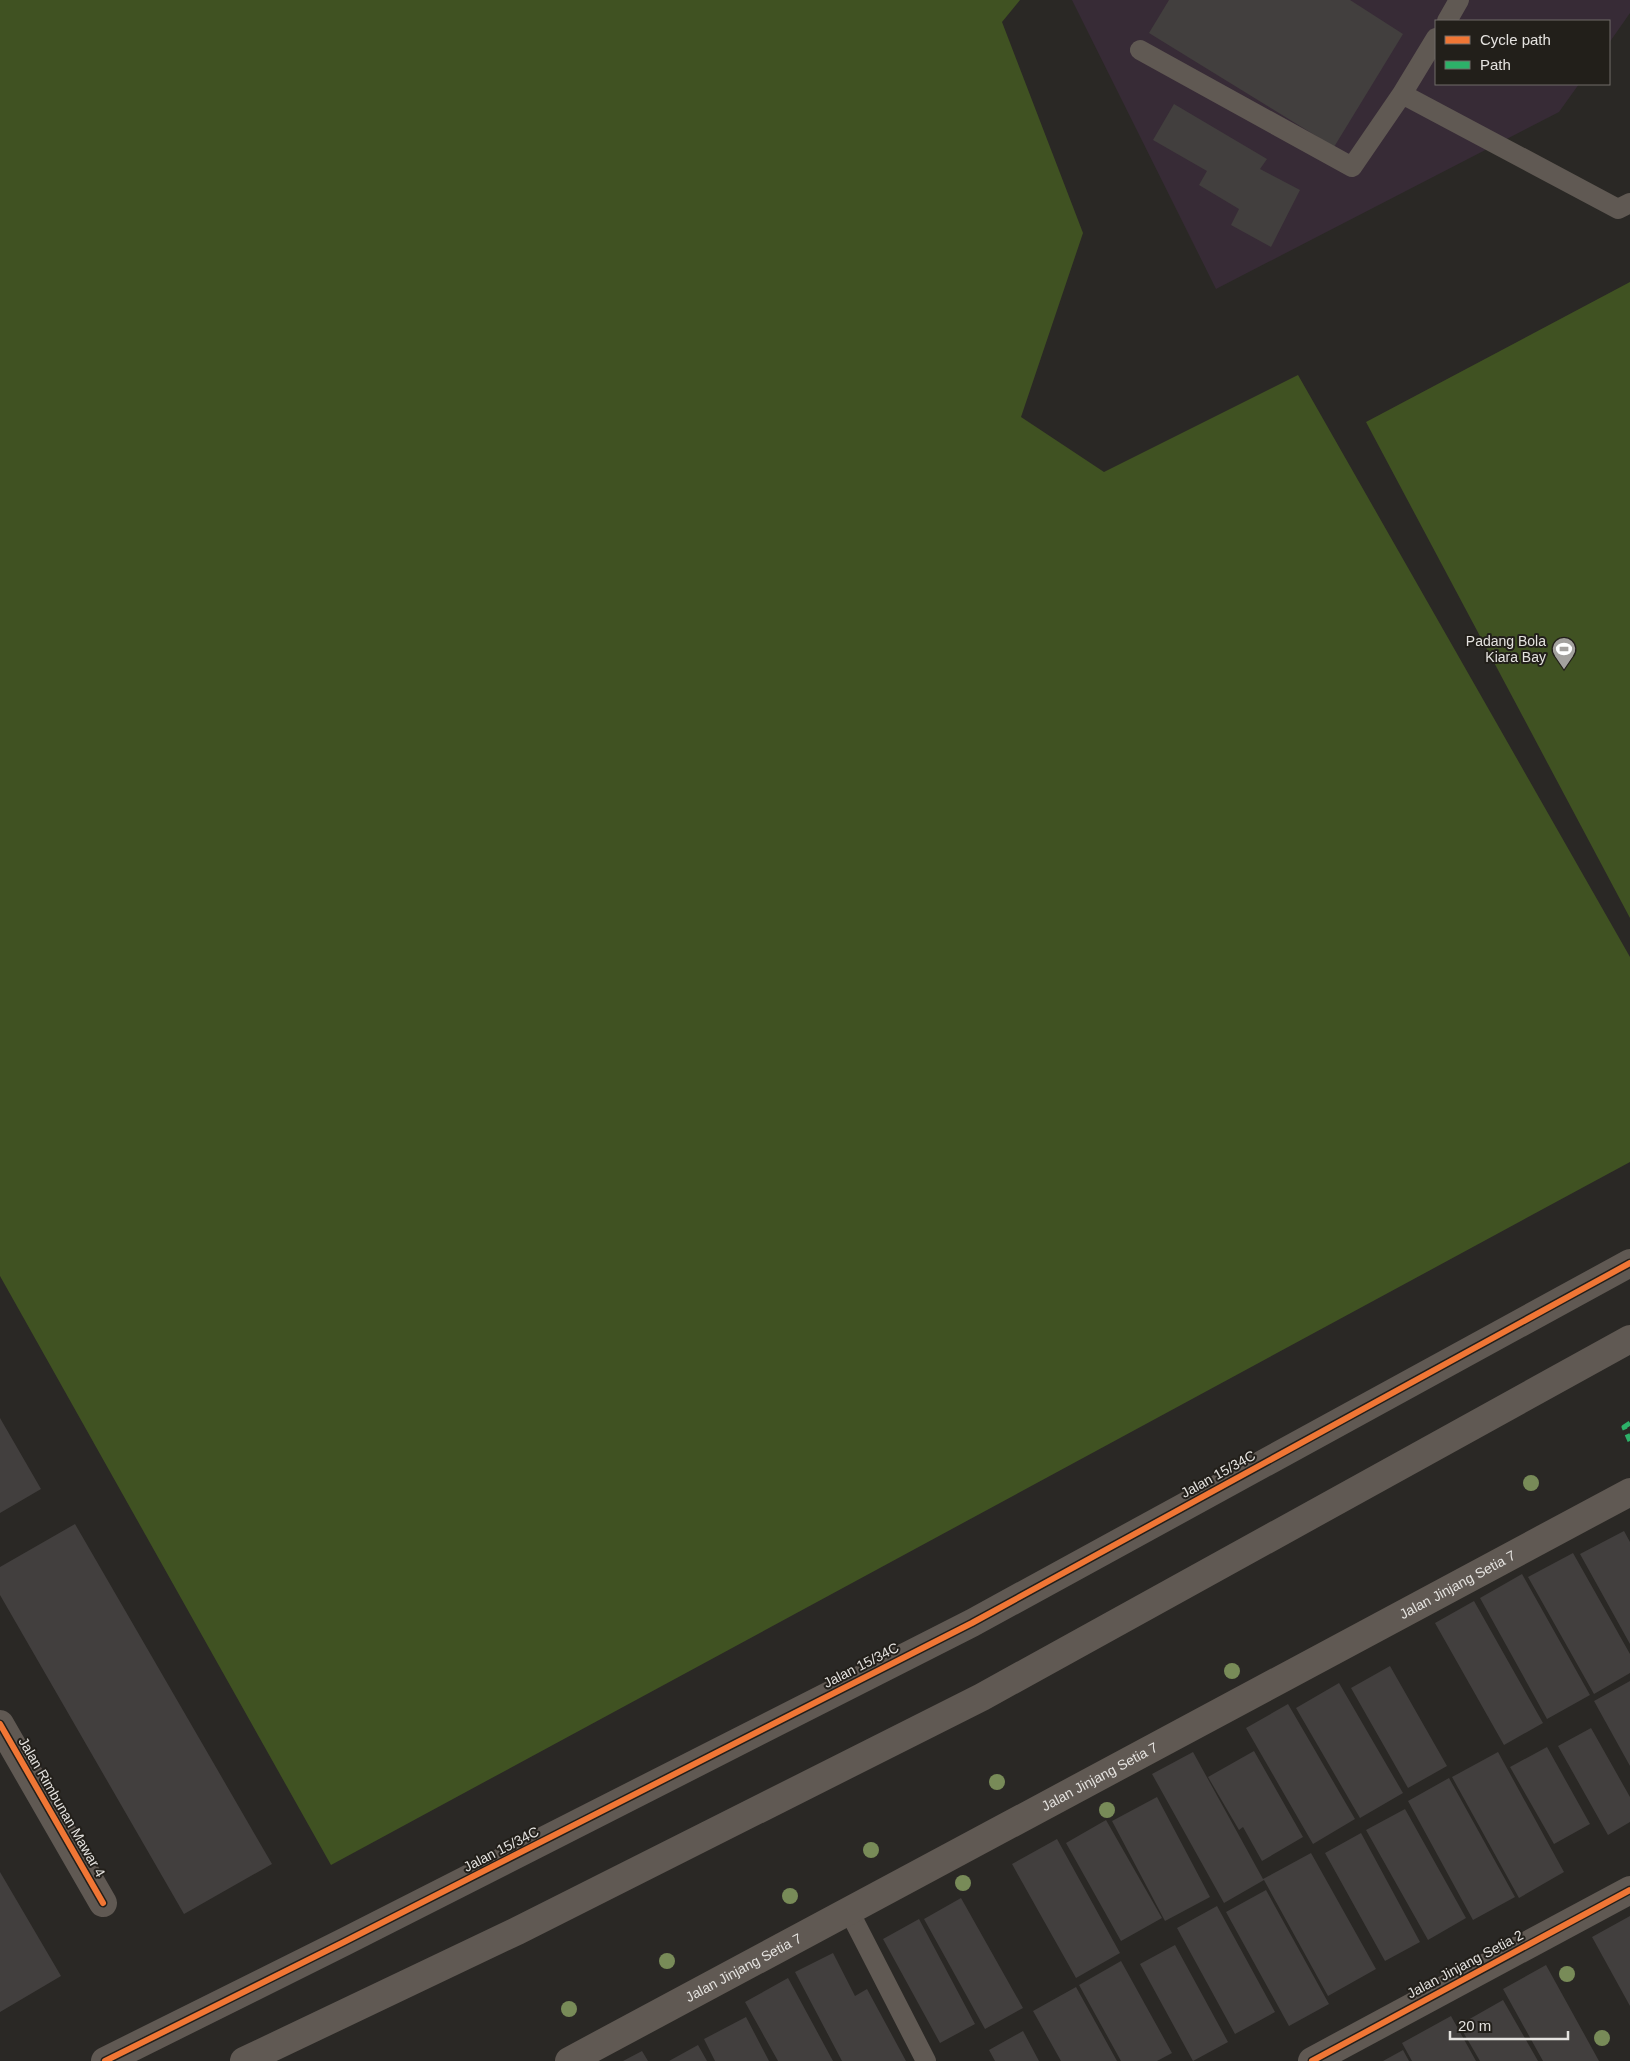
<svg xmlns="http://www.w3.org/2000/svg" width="1630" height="2061" font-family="Helvetica,sans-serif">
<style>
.commercial{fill:#372b36}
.green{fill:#405222}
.building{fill:#423f3e}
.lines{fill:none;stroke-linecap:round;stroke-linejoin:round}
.service{stroke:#605953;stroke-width:20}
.minor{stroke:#605953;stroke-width:28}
.tertiary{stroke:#605953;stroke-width:28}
.quiet{stroke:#2db169;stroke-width:5;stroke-dasharray:10 5;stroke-linecap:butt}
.cycleway-casing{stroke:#221f1a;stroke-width:9}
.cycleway{stroke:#f07635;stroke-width:6}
.tree{fill:#788b58}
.labels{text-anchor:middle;stroke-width:4;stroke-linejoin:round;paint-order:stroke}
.poi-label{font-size:14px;fill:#e4e2df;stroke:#221f1a;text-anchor:end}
.street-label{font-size:14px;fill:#e4e2df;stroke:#221f1a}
</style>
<rect width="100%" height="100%" fill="#2a2825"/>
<!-- commercial -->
<path class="commercial" d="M1072 0H1630V13L1609 43V21H1436V84H1579L1559 112 1216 289Z"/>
<!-- green -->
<path class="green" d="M0 0H1020L1002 22 1083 233 1021 417 1104 472 1298 375 1630 957V1162L331 1865 0 1276Z
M1630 282V918L1366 422Z"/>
<!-- building -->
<path class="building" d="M1169 0H1350L1403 34 1334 147 1149 33Z
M1174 104 1267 159 1260 169 1300 190 1271 247 1231 225 1239 209 1199 185 1207 171 1153 140Z
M0 1418 41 1489 0 1513Z
M75 1524 272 1864 184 1914 0 1595V1567Z
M1624 1531 1630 1542V1644L1580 1554Z
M1573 1553 1630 1654V1673L1594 1694 1528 1577Z
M1522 1574 1590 1695 1547 1719 1480 1598Z
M1474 1601 1543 1723 1504 1745 1435 1623Z
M1390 1666 1447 1766 1408 1788 1351 1688Z
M1630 1681V1766L1594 1701Z
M1339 1683 1403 1793 1360 1818 1296 1708Z
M1288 1704 1355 1819 1313 1844 1246 1728Z
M1591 1728 1630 1797V1822L1608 1835 1558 1746Z
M1547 1747 1590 1824 1554 1844 1510 1767Z
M1254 1751 1303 1837 1262 1861 1243 1827 1239 1830 1208 1777Z
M1193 1752 1263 1879 1311 1853 1376 1969 1328 1996 1264 1880 1224 1903 1152 1774Z
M1498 1752 1564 1872 1519 1898 1452 1777Z
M1449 1778 1515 1897 1473 1920 1408 1801Z
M1157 1797 1210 1897 1165 1921 1112 1821Z
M1405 1809 1466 1918 1428 1940 1366 1830Z
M1106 1820 1162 1918 1121 1941 1066 1843Z
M1361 1833 1420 1942 1385 1961 1325 1853Z
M1057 1839 1120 1953 1076 1978 1012 1864Z
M0 1872 61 1976 0 2012Z
M1266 1890 1329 2004 1289 2026 1226 1912Z
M961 1898 1023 2008 985 2029 924 1919Z
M1217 1906 1275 2012 1235 2034 1177 1928Z
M1630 1916V2006L1592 1937Z
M919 1919 975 2024 940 2043 883 1939Z
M1175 1945 1228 2042 1193 2061 1140 1964Z
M833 1953 855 1996 867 1989 906 2061H842L795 1972Z
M1121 1961 1172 2053 1157 2061H1121L1079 1985Z
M1546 1965 1599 2061H1543L1503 1989Z
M788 1978 833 2061H778L745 2002Z
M1076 1987 1117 2061H1061L1033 2011Z
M1503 2000 1538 2061H1480L1459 2025Z
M1451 2016 1476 2061H1412L1402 2043Z
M746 2017 769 2061H715L704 2039Z
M1023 2031 1039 2061H995L989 2050Z
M698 2045 707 2061H669Z
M1403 2050 1409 2061H1383Z
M642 2051 648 2061H623Z"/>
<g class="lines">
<!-- service -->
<path class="service" d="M1447 21 1459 0
M1436 38 1402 94 1618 209 1630 203
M1140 50 1352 167 1402 94
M849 1911 926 2061"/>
<!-- minor -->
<g class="minor">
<path d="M0 1724 103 1903"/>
<path id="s1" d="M569 2061 1630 1492"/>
<path d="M1312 2061 1630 1890"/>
</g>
<!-- tertiary -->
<path class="tertiary" d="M105 2061 344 1942 972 1623 1630 1263
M244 2061 517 1931 982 1697 1630 1339"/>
<!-- quiet -->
<path class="quiet" d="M1630 1423 1624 1427 1630 1441"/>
<!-- cycleway casing -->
<g class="cycleway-casing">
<path id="cycleway" d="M0 1724 103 1903
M105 2061 344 1942 972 1623 1630 1263
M1312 2061 1630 1890"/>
</g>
<!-- cycleway -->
<use href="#cycleway" class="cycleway"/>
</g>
<!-- trees -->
<g class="tree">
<circle cx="1531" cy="1483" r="8"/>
<circle cx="1232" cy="1671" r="8"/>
<circle cx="997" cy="1782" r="8"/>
<circle cx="1107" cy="1810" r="8"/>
<circle cx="871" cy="1850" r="8"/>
<circle cx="963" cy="1883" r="8"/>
<circle cx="790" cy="1896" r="8"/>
<circle cx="667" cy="1961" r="8"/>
<circle cx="1567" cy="1974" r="8"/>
<circle cx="569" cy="2009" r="8"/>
<circle cx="1602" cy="2038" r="8"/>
</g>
<!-- icons -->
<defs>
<g id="stadium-pin" transform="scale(1.25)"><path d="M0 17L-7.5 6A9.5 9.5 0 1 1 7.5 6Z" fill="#a3a19e" stroke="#221f1a"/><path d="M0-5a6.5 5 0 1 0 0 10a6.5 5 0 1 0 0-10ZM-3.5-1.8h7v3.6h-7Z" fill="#fff"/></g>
</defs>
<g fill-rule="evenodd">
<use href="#stadium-pin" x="1564" y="649"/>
</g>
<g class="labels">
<!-- poi labels -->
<g class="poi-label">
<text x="1546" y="646">Padang Bola<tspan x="1546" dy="16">Kiara Bay</tspan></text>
</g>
<!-- street labels -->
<g class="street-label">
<text transform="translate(1218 1474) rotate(-29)" y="5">Jalan 15/34C</text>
<text dy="5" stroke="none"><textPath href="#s1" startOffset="1008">Jalan Jinjang Setia 7</textPath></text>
<text transform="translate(861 1665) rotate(-27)" y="5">Jalan 15/34C</text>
<text dy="5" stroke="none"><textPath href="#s1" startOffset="602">Jalan Jinjang Setia 7</textPath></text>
<text transform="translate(62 1807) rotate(60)" y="5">Jalan Rimbunan Mawar 4</text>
<text transform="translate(501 1849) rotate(-27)" y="5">Jalan 15/34C</text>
<text transform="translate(1465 1964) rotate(-28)" y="5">Jalan Jinjang Setia 2</text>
<text dy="5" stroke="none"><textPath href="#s1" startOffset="198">Jalan Jinjang Setia 7</textPath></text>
</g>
</g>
<!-- legend -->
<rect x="1435" y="20" width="175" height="65" fill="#221f1a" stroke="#706d69"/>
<rect x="1445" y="36" width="25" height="8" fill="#f07635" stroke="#706d69"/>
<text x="1480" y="45" font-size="15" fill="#e4e2df">Cycle path</text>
<rect x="1445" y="61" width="25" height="8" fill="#2db169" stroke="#706d69"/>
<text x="1480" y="70" font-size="15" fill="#e4e2df">Path</text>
<!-- scale -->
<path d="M1450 2031v8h118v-8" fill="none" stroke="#e4e2df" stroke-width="2.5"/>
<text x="1458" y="2031" font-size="15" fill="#e4e2df" stroke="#221f1a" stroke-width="4" paint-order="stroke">20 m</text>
</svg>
